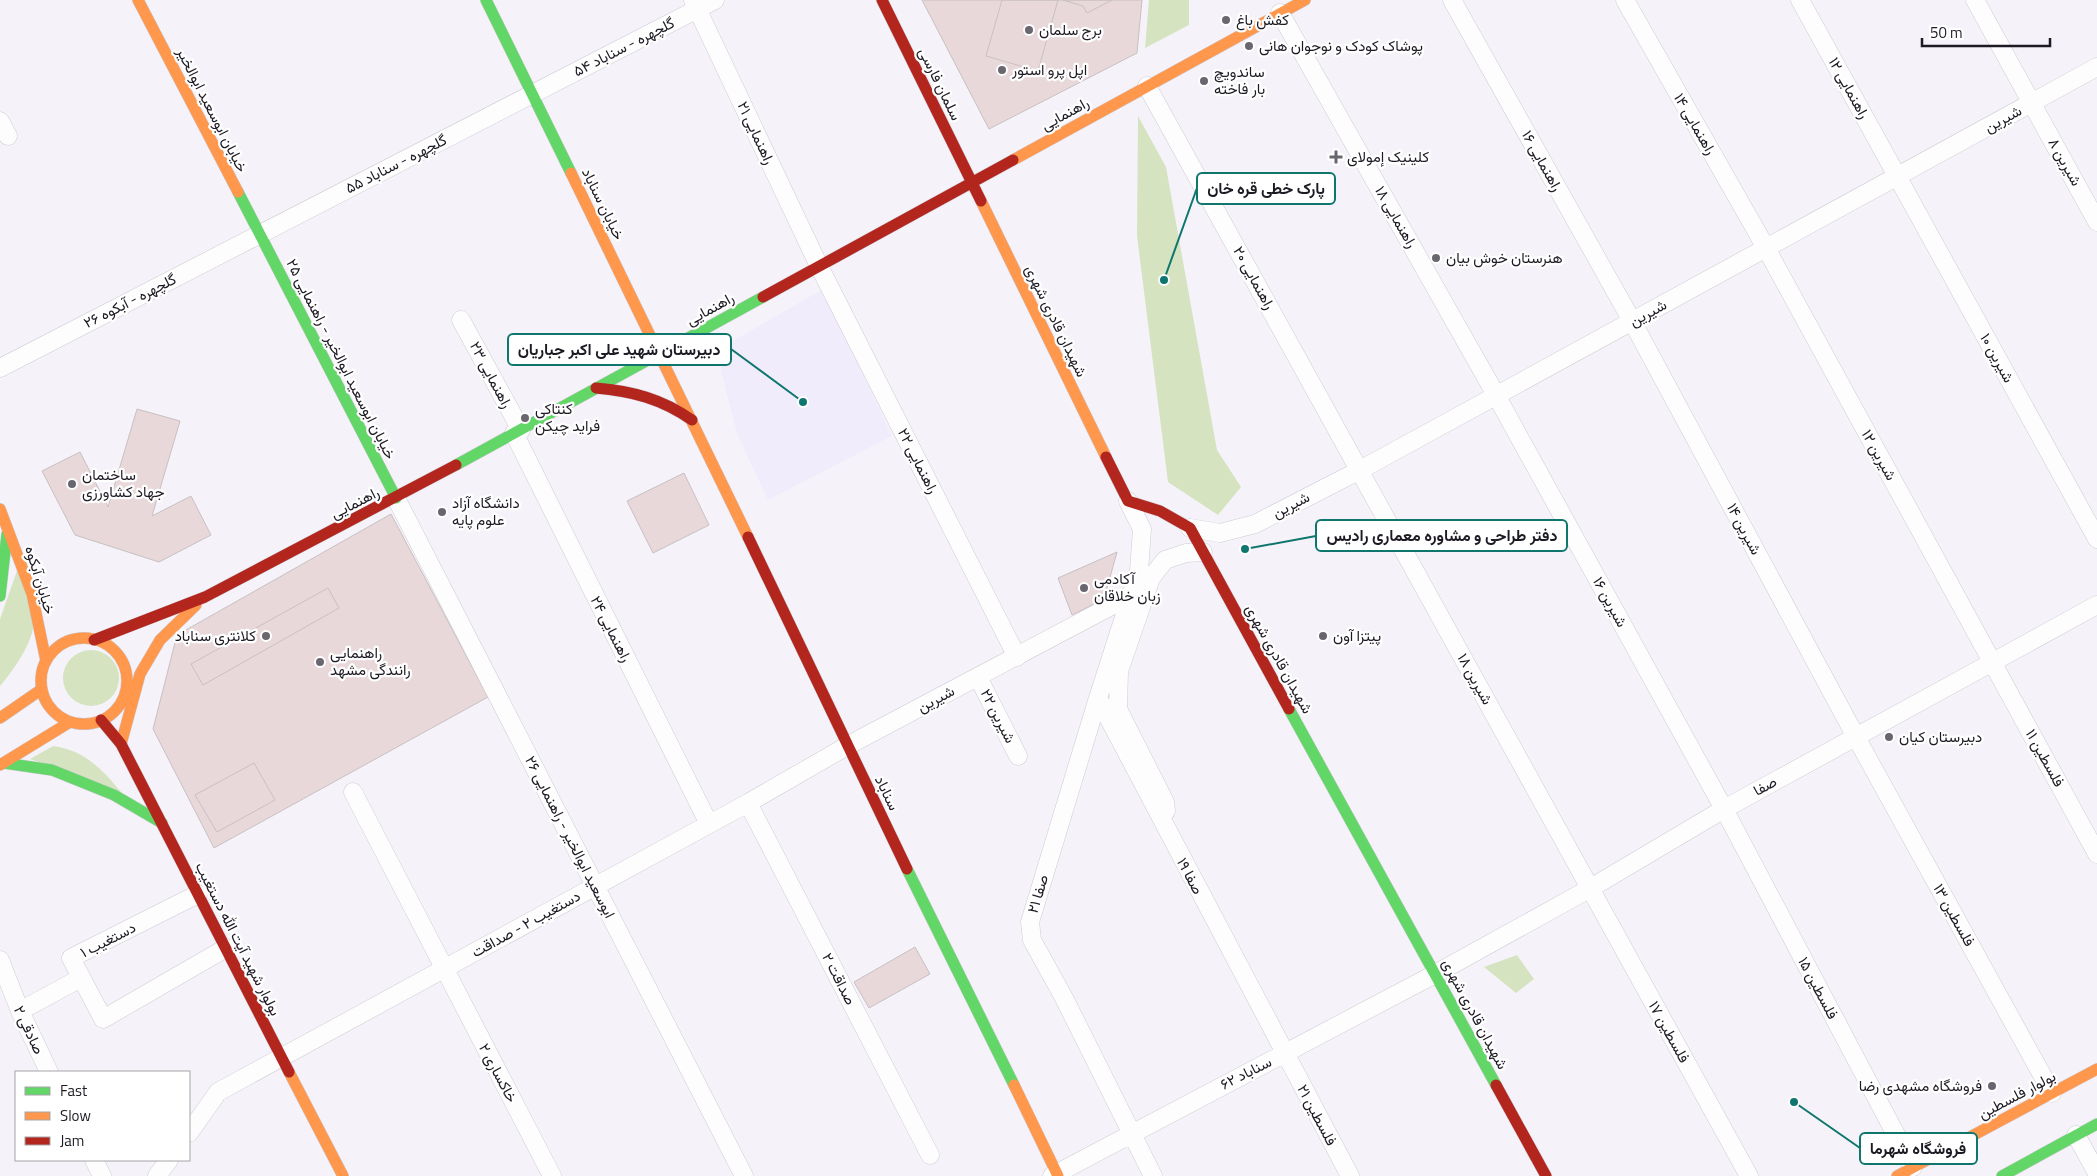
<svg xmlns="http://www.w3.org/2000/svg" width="2097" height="1176" font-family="'Titillium Web',Vazirmatn,sans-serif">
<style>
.built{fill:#f1ecfb}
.green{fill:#d5e3c0}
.building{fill:#e9d8da;stroke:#c7c0c2}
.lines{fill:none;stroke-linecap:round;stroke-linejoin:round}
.street-casing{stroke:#cecbd3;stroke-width:19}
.fast-casing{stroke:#cecbd3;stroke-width:12}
.slow-casing{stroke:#cecbd3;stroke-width:12}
.jam-casing{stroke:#cecbd3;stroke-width:12}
.street{stroke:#fefdfe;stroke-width:18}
.fast{stroke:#63d668;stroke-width:11}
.slow{stroke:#ff974d;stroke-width:11}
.jam{stroke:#b3261e;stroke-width:11}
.poi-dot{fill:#69666f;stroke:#fff;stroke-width:2}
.labels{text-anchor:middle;stroke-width:4.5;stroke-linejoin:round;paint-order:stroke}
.poi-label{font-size:15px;fill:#1e1a24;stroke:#fff;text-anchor:start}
.street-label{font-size:15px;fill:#1e1a24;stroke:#fff}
.leader{fill:none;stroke:#0f766e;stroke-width:2}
.callout-dot{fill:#0f766e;stroke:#fff;stroke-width:2}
.callout{fill:#fff;stroke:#0f766e;stroke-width:2}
.callout-label{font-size:16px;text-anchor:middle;font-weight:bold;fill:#1e1a24}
</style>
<rect width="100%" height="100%" fill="#f5f3f9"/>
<!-- built -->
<path class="built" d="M823 289 892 436 768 500 737 434 721 371 722 347Z"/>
<!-- green -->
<path class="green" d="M1149 0H1189V25L1145 48Z
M1138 116 1166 167 1217 450 1241 487 1218 515 1168 482 1137 236Z
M18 568C23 586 31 606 33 625 34 641 11 674 0 686V619Z
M63 678a28 28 0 1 1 56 0a28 28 0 1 1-56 0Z
M53 746C84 750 102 769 121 792L30 759Z
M1517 955 1534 979 1516 993 1484 967Z"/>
<!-- building -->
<path class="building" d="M922 0H1142L1137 53 989 129Z
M1002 0H1058L1038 71 986 56Z
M1063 0H1112L1087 13 1083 6Z
M137 409 180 421 152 516 191 496 211 535 159 562 75 535 42 471 80 452 108 507Z
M684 473 709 525 653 553 627 501Z
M391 514 488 697 214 848 153 729 177 635Z
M1117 552 1104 599 1072 615 1058 578Z
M328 588 339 608 203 685 191 664Z
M254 763 275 800 217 832 195 795Z
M915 947 930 974 869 1008 854 982Z"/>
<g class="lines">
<!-- street casing -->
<g class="street-casing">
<path id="street" d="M693 0 819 266 1017 657
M1452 0 1632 321 1856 737 2052 1093
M1625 0 1766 248 2097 854
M1800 0 2097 539
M1975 0 2097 222
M1280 13 1496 395 1724 809 1913 1167
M1147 86 1749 1176
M0 121 8 136
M461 320 521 430
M0 368 715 0
M514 433 709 824
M396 498 744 1176
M1128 501 1142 529 1139 571 1098 698 1030 922 1032 940 1064 998 1153 1176
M1190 528 1220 533 1255 524 1360 470 2097 67
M978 677 1018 756
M1098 698 1350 1176
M353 792 552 1176
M748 803 930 1155
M1166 811 1165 802 1118 709 1119 671 1151 578 1165 560 1186 553 1203 552
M198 894 71 958 103 1019 226 948
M0 960 20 1011 49 1072
M20 1011 79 979
M189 1133 218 1092 748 803 847 746 1130 596
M2076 1135 2097 1173
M94 1160 102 1176
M157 1176 169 1160
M1052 1176 1437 973 1589 889 1724 809 2097 605"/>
</g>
<!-- fast casing -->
<g class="fast-casing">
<path id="fast" d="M486 0 571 173
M238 192 396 498
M456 465 763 297
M0 596 7 534
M1289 709 1496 1085
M4 763 52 770 114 795 162 823
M907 869 1014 1085
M2002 1176 2097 1124"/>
</g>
<!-- slow casing -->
<g class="slow-casing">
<path id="slow" d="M138 0 238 192
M1013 160 1305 0
M571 173 748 537
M981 201 1106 457
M0 509 32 594 46 661
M41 681a43 43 0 1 1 86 0a43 43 0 1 1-86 0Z
M0 718 42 689
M121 744 140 674 160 640 196 605
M0 765 70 722
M289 1072 343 1176
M1014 1085 1058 1176
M1897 1176 2097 1069"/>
</g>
<!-- jam casing -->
<g class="jam-casing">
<path id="jam" d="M882 0 981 201
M763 297 1013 160
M596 388C632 391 662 399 692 420
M1106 457 1128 501 1160 511 1190 528 1289 709
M748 537 907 869
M94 640 205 597 456 465
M101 720 121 744 289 1072
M1496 1085 1546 1176"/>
</g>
<!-- street -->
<use href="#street" class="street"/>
<!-- fast -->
<use href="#fast" class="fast"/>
<!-- slow -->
<use href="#slow" class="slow"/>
<!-- jam -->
<use href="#jam" class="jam"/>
</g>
<!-- markers -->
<g class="poi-dot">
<circle cx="1226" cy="20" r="5"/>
<circle cx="1029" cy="30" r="5"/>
<circle cx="1249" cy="46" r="5"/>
<circle cx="1002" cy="70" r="5"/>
<circle cx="1204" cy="81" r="5"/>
<path d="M1333.5 149.5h5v5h5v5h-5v5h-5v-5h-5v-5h5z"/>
<circle cx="1436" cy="258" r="5"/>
<circle cx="525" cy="418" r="5"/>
<circle cx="72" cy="484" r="5"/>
<circle cx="442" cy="512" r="5"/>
<circle cx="1084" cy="588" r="5"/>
<circle cx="266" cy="636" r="5"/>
<circle cx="1323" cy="636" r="5"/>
<circle cx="320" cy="662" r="5"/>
<circle cx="1889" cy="737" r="5"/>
<circle cx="1992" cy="1086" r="5"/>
</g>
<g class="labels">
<!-- poi labels -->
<g class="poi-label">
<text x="1236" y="25">کفش باغ</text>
<text x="1039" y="35">برج سلمان</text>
<text x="1259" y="51">پوشاک کودک و نوجوان هانی</text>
<text x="1012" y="75">اپل پرو استور</text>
<text x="1214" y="77">ساندویچ<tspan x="1214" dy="17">بار فاخته</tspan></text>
<text x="1347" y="162">کلینیک إمولای</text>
<text x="1446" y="263">هنرستان خوش بیان</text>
<text x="535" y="414">کنتاکی<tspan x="535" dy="17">فراید چیکن</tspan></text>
<text x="82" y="480">ساختمان<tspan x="82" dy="17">جهاد کشاورزی</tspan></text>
<text x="452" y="508">دانشگاه آزاد<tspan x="452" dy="17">علوم پایه</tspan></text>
<text x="1094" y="584">آکادمی<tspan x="1094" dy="17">زبان خلاقان</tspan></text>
<text x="256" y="641" text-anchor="end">کلانتری سناباد</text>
<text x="1333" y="641">پیتزا آون</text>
<text x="330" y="658">راهنمایی<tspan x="330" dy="17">رانندگی مشهد</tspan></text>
<text x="1899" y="742">دبیرستان کیان</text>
<text x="1982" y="1091" text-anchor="end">فروشگاه مشهدی رضا</text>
</g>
<!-- street labels -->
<g class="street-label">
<text transform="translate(624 47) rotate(-27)" y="5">گلچهره - سناباد ۵۴</text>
<text transform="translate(940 84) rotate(64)" y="5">سلمان فارسی</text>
<text transform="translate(1849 88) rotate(61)" y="5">راهنمایی ۱۲</text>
<text transform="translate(212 110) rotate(63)" y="5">خیابان ابوسعید ابوالخیر</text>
<text transform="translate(1065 114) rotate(-29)" y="5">راهنمایی</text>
<text transform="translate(2003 119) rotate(-29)" y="5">شیرین</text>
<text transform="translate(1695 124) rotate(60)" y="5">راهنمایی ۱۴</text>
<text transform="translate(756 133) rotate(65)" y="5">راهنمایی ۲۱</text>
<text transform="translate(1542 161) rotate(61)" y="5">راهنمایی ۱۶</text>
<text transform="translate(2065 162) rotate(61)" y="5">شیرین ۸</text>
<text transform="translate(396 164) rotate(-27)" y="5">گلچهره - سناباد ۵۵</text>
<text transform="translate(603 204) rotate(64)" y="5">خیابان سناباد</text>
<text transform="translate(1396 217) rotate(60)" y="5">راهنمایی ۱۸</text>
<text transform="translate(1254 278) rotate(61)" y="5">راهنمایی ۲۰</text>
<text transform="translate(130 301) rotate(-27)" y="5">گلچهره - آبکوه ۲۶</text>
<text transform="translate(710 309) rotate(-29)" y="5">راهنمایی</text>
<text transform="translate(1648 313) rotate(-29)" y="5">شیرین</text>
<text transform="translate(1056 321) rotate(64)" y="5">شهیدان قادری شهری</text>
<text transform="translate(1997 358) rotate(61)" y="5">شیرین ۱۰</text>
<text transform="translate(341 359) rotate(63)" y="5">خیابان ابوسعید ابوالخیر - راهنمایی ۲۵</text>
<text transform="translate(491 375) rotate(62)" y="5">راهنمایی ۲۳</text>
<text transform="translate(1879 455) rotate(61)" y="5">شیرین ۱۲</text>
<text transform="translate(918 461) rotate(63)" y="5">راهنمایی ۲۲</text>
<text transform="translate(355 503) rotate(-27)" y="5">راهنمایی</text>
<text transform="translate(1291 505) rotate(-27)" y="5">شیرین</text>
<text transform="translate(1744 529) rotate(62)" y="5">شیرین ۱۴</text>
<text transform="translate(40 580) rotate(73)" y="5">خیابان آبکوه</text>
<text transform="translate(1610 602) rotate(61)" y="5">شیرین ۱۶</text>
<text transform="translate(611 629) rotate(63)" y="5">راهنمایی ۲۴</text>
<text transform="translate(1279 659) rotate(61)" y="5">شهیدان قادری شهری</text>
<text transform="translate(1475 679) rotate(61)" y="5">شیرین ۱۸</text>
<text transform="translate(936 699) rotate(-28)" y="5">شیرین</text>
<text transform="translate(998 716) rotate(63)" y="5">شیرین ۲۲</text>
<text transform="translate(2045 758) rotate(61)" y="5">فلسطین ۱۱</text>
<text transform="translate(1765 786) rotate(-29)" y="5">صفا</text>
<text transform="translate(887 793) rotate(64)" y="5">سناباد</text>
<text transform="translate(570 837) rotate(63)" y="5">ابوسعید ابوالخیر - راهنمایی ۲۶</text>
<text transform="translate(1190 876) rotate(62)" y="5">صفا ۱۹</text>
<text transform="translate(1038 894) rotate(-73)" y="5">صفا ۲۱</text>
<text transform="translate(1954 915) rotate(61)" y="5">فلسطین ۱۳</text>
<text transform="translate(526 924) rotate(-29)" y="5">دستغیب ۲ - صداقت</text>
<text transform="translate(238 939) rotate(63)" y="5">بولوار شهید آیت الله دستغیب</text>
<text transform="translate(108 940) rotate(-27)" y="5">دستغیب ۱</text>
<text transform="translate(839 979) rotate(63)" y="5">صداقت ۲</text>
<text transform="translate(1818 988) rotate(62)" y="5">فلسطین ۱۵</text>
<text transform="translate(1475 1014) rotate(62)" y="5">شهیدان قادری شهری</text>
<text transform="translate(29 1030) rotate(65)" y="5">صادقی ۲</text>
<text transform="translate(1669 1032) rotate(61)" y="5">فلسطین ۱۷</text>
<text transform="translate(498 1073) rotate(62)" y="5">خاکساری ۲</text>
<text transform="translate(1246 1073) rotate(-27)" y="5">سناباد ۶۲</text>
<text transform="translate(2017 1095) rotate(-28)" y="5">بولوار فلسطین</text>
<text transform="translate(1317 1115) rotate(62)" y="5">فلسطین ۲۱</text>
</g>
</g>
<!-- callouts -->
<path class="leader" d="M1164 280L1197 188M803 402L731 349M1245 549L1316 536M1794 1102L1860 1148"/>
<g class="callout-dot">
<circle cx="1164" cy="280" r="5"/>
<circle cx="803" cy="402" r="5"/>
<circle cx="1245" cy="549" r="5"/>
<circle cx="1794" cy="1102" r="5"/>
</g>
<g class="callout">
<rect x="1197" y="173" width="138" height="31" rx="5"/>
<rect x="508" y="334" width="223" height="31" rx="5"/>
<rect x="1316" y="520" width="251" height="31" rx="5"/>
<rect x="1860" y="1133" width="117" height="31" rx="5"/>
</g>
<g class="callout-label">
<text x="1266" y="194">پارک خطی قره خان</text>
<text x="619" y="355">دبیرستان شهید علی اکبر جباریان</text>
<text x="1442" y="541">دفتر طراحی و مشاوره معماری رادیس</text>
<text x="1918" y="1154">فروشگاه شهرما</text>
</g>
<!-- legend -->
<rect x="15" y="1071" width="175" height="90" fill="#ffffff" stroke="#a5a3a7"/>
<rect x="25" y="1087" width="25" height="8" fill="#63d668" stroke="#a5a3a7"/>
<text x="60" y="1096" font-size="15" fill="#1e1a24">Fast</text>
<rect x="25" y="1112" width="25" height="8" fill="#ff974d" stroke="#a5a3a7"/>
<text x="60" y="1121" font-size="15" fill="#1e1a24">Slow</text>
<rect x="25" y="1137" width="25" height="8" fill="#b3261e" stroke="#a5a3a7"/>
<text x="60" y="1146" font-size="15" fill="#1e1a24">Jam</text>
<!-- scale -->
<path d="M1922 38v8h128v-8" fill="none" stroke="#1e1a24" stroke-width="2.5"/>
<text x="1930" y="38" font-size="15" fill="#1e1a24" stroke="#ffffff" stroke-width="4" paint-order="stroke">50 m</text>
</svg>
